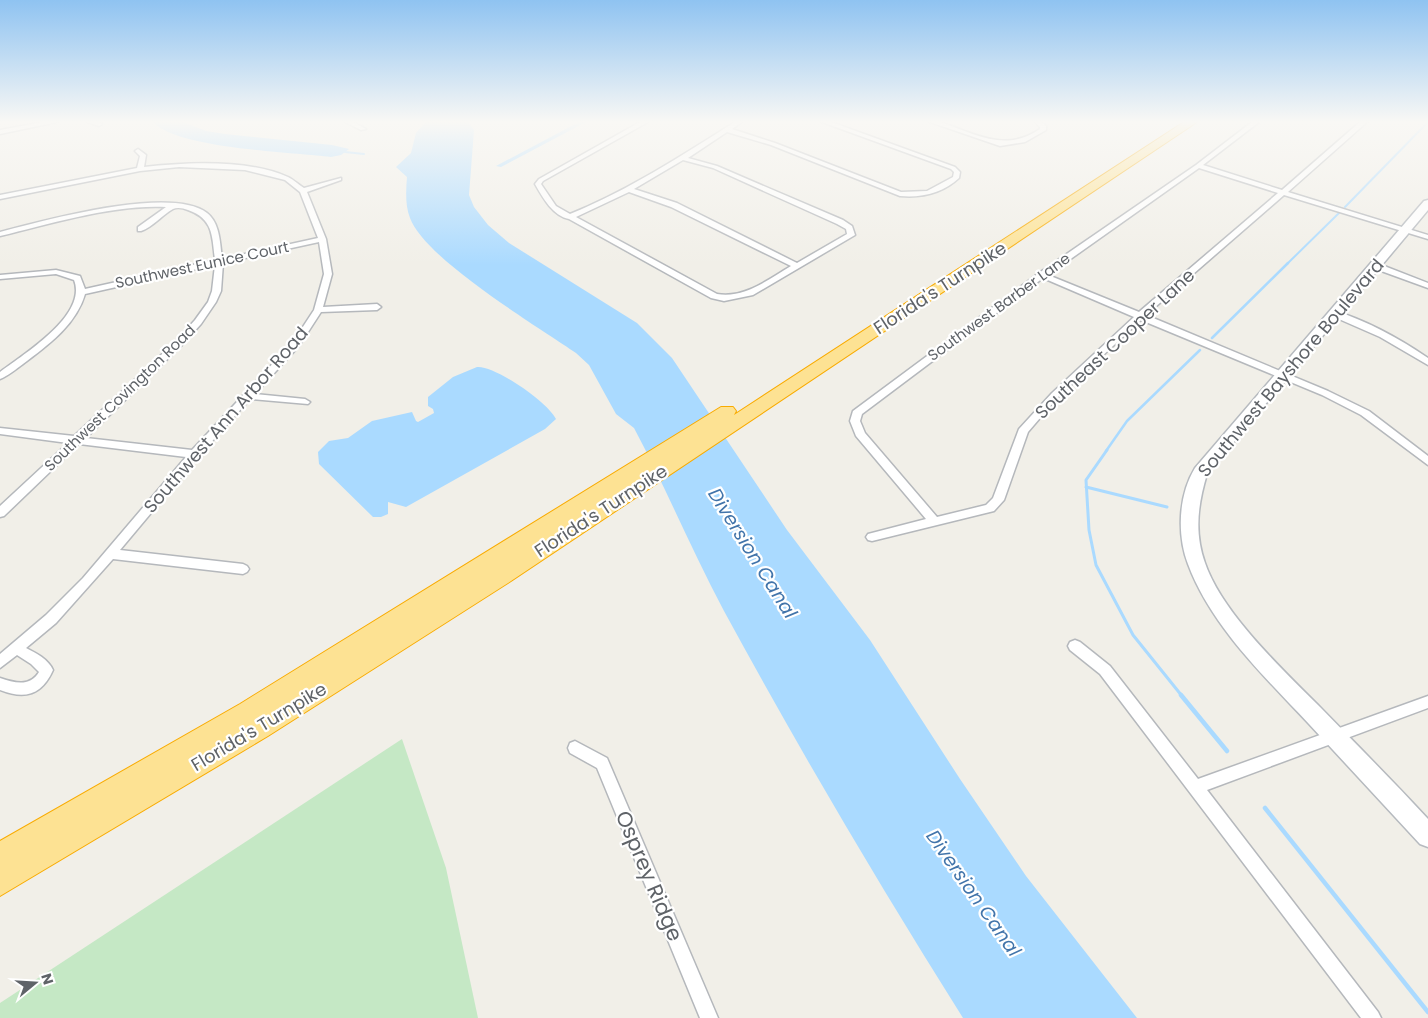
<svg xmlns="http://www.w3.org/2000/svg" width="1428" height="1018" font-family="Poppins,sans-serif">
<style>
.green{fill:#c5e8c5}
.water{fill:#aadaff}
.lines{fill:none;stroke-linecap:round;stroke-linejoin:round}
.stream-far3{stroke:#aadaff;stroke-width:2}
.stream-far2{stroke:#aadaff;stroke-width:2.5}
.stream-far1{stroke:#aadaff;stroke-width:3}
.stream{stroke:#aadaff;stroke-width:4.5}
.canal{fill:#aadaff;fill-rule:evenodd}
.street-casing{stroke:#b5b8bc;stroke-width:3}
.secondary-casing{stroke:#b6babf;stroke-width:3}
.highway-casing{stroke:#f9ab00;stroke-width:2}
.street{fill:#fff;fill-rule:evenodd}
.secondary{fill:#fff;fill-rule:evenodd}
.highway{fill:#fde293;fill-rule:evenodd}
.labels{text-anchor:middle;stroke-width:4.5;stroke-linejoin:round;paint-order:stroke}
.far-street-label{font-size:15px;fill:#5f6368;stroke:#fff}
.street-label{font-size:18px;fill:#5f6368;stroke:#fff}
.water-label{font-size:19px;font-style:italic;fill:#4174aa;stroke:#fff}
.near-street-label{font-size:21px;fill:#5f6368;stroke:#fff}
</style>
<rect width="100%" height="100%" fill="#f1efe8"/>
<!-- green -->
<path class="green" d="M402 739 446 868 478 1018H0V1003Z"/>
<!-- water -->
<path class="water" d="M153 122H183L206 131 225 134 332 145 349 149 341 155 331 157C292 152 178 149 153 122Z
M426 122H468L474 130 469 195 474 207 488 225 509 243 637 323 672 358 787 530 870 640 960 779 1026 876 1137 1018H963C879 885 799 749 724 611 692 551 666 488 634 428L616 414 589 365 576 353C537 326 425 259 410 218 405 205 406 190 407 177L396 167 411 153 416 133Z
M477 367C494 365 548 402 556 419L545 429 406 507 388 502V514L381 517H373L319 464 318 452 329 441 348 438 372 421 412 412 416 421 418 422 434 413 433 409 428 406V397L453 377Z"/>
<g class="lines">
<!-- stream-far3 -->
<path class="stream-far3" d="M345 152 364 154
M1345 207 1428 122
M1287 264 1339 213"/>
<!-- stream-far2 -->
<path class="stream-far2" d="M1212 338 1288 263
M1106 451 1127 421 1200 350"/>
<!-- stream-far1 -->
<path class="stream-far1" d="M1107 450 1086 480 1089 530 1096 565 1133 635 1182 696
M1086 487 1167 507"/>
<!-- stream -->
<path class="stream" d="M1181 695 1227 751
M1265 808 1428 1012"/>
<!-- canal -->
<path class="canal" d="M579 122H586L501 167 496 166Z"/>
<!-- street casing -->
<g class="street-casing">
<path id="street" d="M43 122H57L0 134V130Z
M87 122H99L102 124 99 126Z
M345 122H353L366 129 361 130Z
M640 122H648L543 181 541 184 556 206 570 214C629 190 681 156 735 122H742L732 129 775 143 901 192 927 191 953 177 954 172 951 169 822 122H831L955 167 960 172 959 178C943 193 922 198 900 196L771 145 727 132 688 158 717 166 843 220 852 226 855 235 753 295 724 301 711 298 569 219C553 216 543 198 535 184L539 179ZM683 160 713 168 837 224 846 229 847 234 797 263 677 203 634 189ZM629 192 671 207 791 266C769 279 744 299 717 294L576 217Z
M930 122H940C976 134 1005 153 1040 129V127L1035 122H1042L1046 126V130L1025 142 1000 146Z
M1252 122H1259L1203 165 1282 190 1360 122H1367L1288 192 1428 235V239L1284 195 1146 315 1328 391 1369 411 1428 456V465L1361 415 1322 395 1141 320 1058 397 1028 432 1004 500 994 511 872 541 868 540 866 537 868 534 926 519 856 436 850 421 853 411 1039 273 1196 165ZM1199 168 1278 193 1139 312 1048 275ZM1043 278 1134 317 1052 393 1019 429 993 498 986 505 937 517 865 433 860 421 862 414Z
M138 149 146 155 144 167C188 162 247 159 288 177 294 180 299 185 304 188L341 178V180L307 192 326 239 332 274 323 307 377 304 381 307 377 310 321 312 299 346 255 394 305 399 310 402 308 404 250 399 198 457 120 550 243 564 247 566 249 569 247 572 243 574 113 559 56 623 26 648C36 653 48 659 53 670 42 695 25 700 0 690V678C15 683 30 687 39 672L31 664 17 655 0 668V654L46 615 83 578 186 457 79 444 4 516 0 517V506L68 443 0 434V428L74 436 175 342 195 320 208 302 212 291 215 265 85 294C76 325 48 345 23 364 16 369 8 376 0 379V372C24 354 88 315 74 280L56 274 0 279V275L56 270 80 276 85 289 215 260C212 237 214 219 188 210 183 208 177 207 173 209 162 215 153 227 141 231H138V227L166 207C115 204 50 224 0 236V232C43 221 171 185 207 213 220 223 220 243 222 259L318 238 300 192 285 180 245 170 179 167 140 171 0 199V195L137 168 140 156 135 151ZM319 242 324 274 314 310 293 342 192 450 86 438 181 346 201 324 216 302 221 291 223 263Z
M1373 264H1379L1428 283V288L1373 268Z
M1335 311C1368 321 1400 339 1428 358V365L1380 337 1332 316 1331 314Z
M1075 640 1080 642 1110 666 1198 779 1428 696V708L1207 790 1378 1012 1381 1018H1361L1100 674 1070 650 1068 646 1070 642Z
M575 741 607 758 718 1018H700L597 768 570 753 568 748 570 743Z"/>
</g>
<!-- secondary casing -->
<g class="secondary-casing">
<path id="secondary" d="M1428 200V210L1207 474C1198 504 1194 532 1205 563 1222 613 1283 670 1320 707 1356 744 1393 781 1428 819V847L1420 844C1383 804 1346 764 1309 724 1265 677 1211 626 1188 564 1177 535 1178 496 1195 468L1424 201Z"/>
</g>
<!-- highway casing -->
<g class="highway-casing">
<path id="highway" d="M1184 122H1197L511 581 268 736 0 896V841L240 704 721 407H733L736 411 734 415Z"/>
</g>
<!-- street -->
<use href="#street" class="street"/>
<!-- secondary -->
<use href="#secondary" class="secondary"/>
<!-- highway -->
<use href="#highway" class="highway"/>
</g>
<!-- sky -->
<linearGradient id="sky" x2="0" y2="1"><stop stop-color="#8fc3f1"/><stop offset="0.46" stop-color="#f9f8f5"/><stop offset="1" stop-color="#f9f8f5" stop-opacity="0"/></linearGradient>
<rect width="1428" height="265" fill="url(#sky)"/>
<g class="labels">
<!-- far-street labels -->
<g class="far-street-label">
<text transform="translate(202 265) rotate(-12)" y="5">Southwest Eunice Court</text>
<text transform="translate(999 307) rotate(-36)" y="5">Southwest Barber Lane</text>
<text transform="translate(120 398) rotate(-44)" y="5">Southwest Covington Road</text>
</g>
<!-- street labels -->
<g class="street-label">
<text transform="translate(940 288) rotate(-33)" y="6">Florida's Turnpike</text>
<text transform="translate(1115 344) rotate(-43)" y="6">Southeast Cooper Lane</text>
<text transform="translate(1291 368) rotate(-50)" y="6">Southwest Bayshore Boulevard</text>
<text transform="translate(226 420) rotate(-49)" y="6">Southwest Ann Arbor Road</text>
<text transform="translate(601 511) rotate(-33)" y="6">Florida's Turnpike</text>
<text transform="translate(259 727) rotate(-31)" y="6">Florida's Turnpike</text>
</g>
<!-- water labels -->
<g class="water-label">
<text transform="translate(753 553) rotate(58)" y="7">Diversion Canal</text>
<text transform="translate(974 893) rotate(55)" y="7">Diversion Canal</text>
</g>
<!-- near-street labels -->
<g class="near-street-label">
<text transform="translate(649 876) rotate(67)" y="7">Osprey Ridge</text>
</g>
</g>
<!-- north arrow -->
<g transform="translate(35 983) rotate(72)" stroke="#ffffff" stroke-width="4" paint-order="stroke">
<path d="M0-4L9 19L0 12L-9 19Z" fill="#5f6368"/>
<text y="-8" font-size="14" font-weight="bold" text-anchor="middle" fill="#5f6368">N</text>
</g>
</svg>
